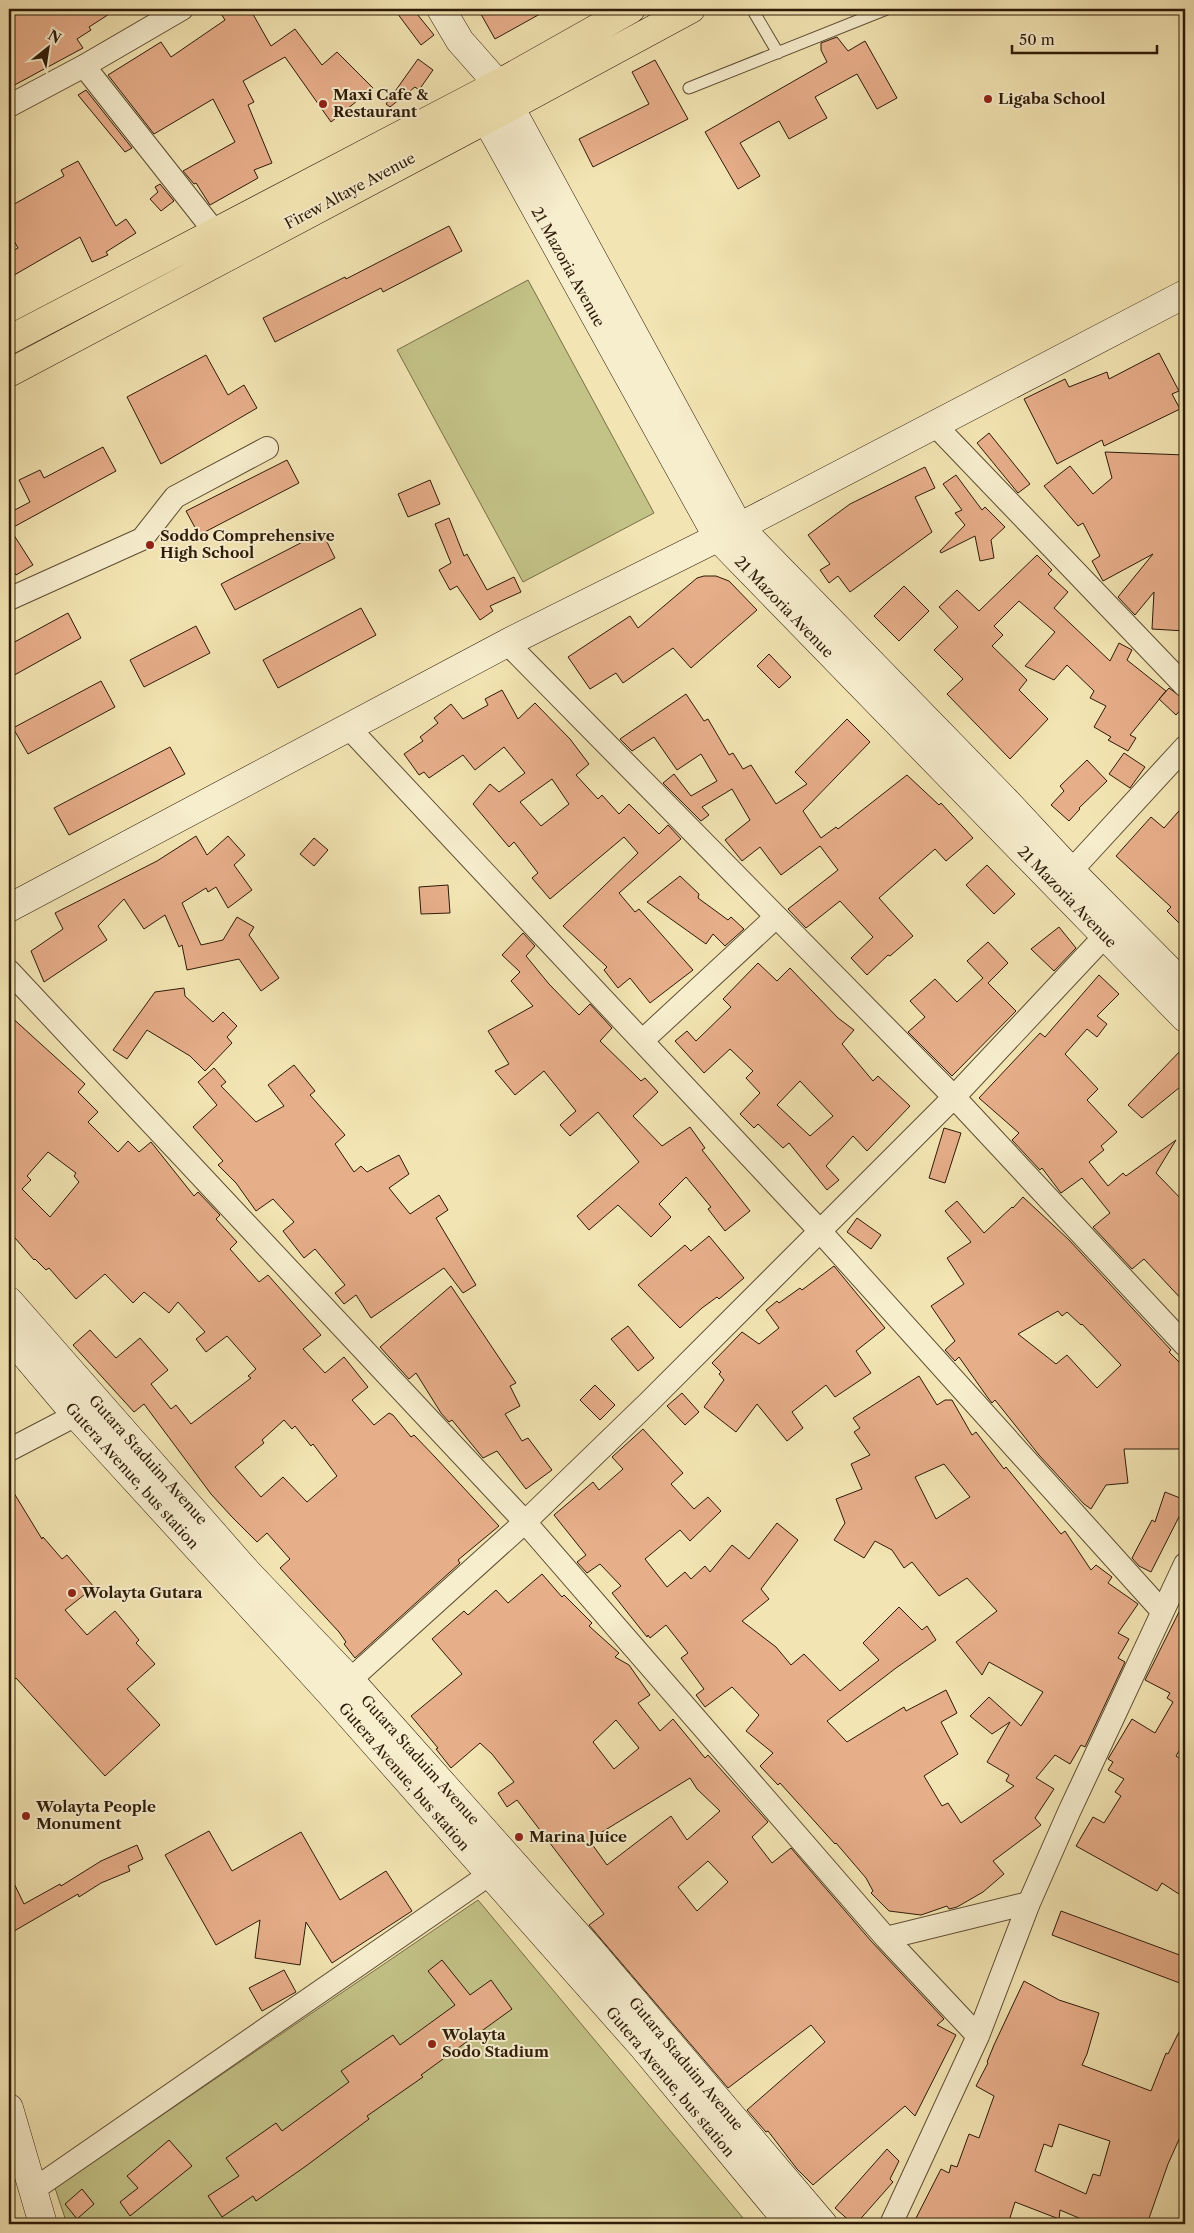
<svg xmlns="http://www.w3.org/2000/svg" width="1194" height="2233" font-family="'Libre Caslon Text',serif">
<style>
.green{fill:#c3c287;stroke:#786e48}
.building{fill:#e7ae8a;stroke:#2d1a08;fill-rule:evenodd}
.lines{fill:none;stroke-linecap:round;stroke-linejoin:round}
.lane-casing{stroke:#5e4d33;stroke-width:13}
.street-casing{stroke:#5e4d33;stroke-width:24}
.secondary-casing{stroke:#2d1a08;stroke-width:29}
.highway-casing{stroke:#2d1a08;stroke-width:29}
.lane{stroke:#f7eece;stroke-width:11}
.street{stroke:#f7eece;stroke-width:22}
.secondary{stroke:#f7eece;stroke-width:28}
.highway{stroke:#f3e5b3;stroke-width:28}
.poi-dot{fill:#8f2418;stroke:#f7eece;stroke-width:2}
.labels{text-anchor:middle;stroke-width:4;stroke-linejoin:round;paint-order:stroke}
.poi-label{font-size:15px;font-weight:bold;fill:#2d1a08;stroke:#f7eece;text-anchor:start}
.street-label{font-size:15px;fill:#2d1a08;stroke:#f7eece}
</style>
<rect width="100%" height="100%" fill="#f3e5b3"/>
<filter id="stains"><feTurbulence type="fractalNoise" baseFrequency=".004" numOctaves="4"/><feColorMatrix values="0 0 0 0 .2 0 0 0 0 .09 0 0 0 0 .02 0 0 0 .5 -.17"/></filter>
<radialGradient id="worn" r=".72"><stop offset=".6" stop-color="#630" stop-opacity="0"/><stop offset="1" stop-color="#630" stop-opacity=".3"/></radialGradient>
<!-- green -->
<path class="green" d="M528 280 654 513 523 582 397 350Z
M478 1900 748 2224H67L55 2188Z"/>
<!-- building -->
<path class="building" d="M9 9H117L89 27 91 30 77 39 83 48 9 88Z
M218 9H250L271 46 295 29 322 65 337 52 373 88 331 122 285 57 243 81 254 102 248 105 272 163 254 170 258 178 210 205 196 183 194 184 183 171 235 142 213 99 154 134 108 75 161 42 171 57 225 20Z
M394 9H413L434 35 421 45Z
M478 9H549L495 39Z
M837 37 848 51 865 41 897 98 877 109 857 74 815 97 827 118 789 139 779 121 740 143 760 176 738 189 705 132 827 62 821 50V43Z
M418 59 433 70 419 90 415 87 390 107 386 104Z
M655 60 688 119 593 167 579 139 649 104 632 72Z
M86 90 132 148 125 152 78 95Z
M78 161 116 226 126 219 136 233 106 252 108 255 92 262 80 237 9 278V253L18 248 9 232V207L64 176 61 170Z
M160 184 174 201 161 211 150 199 158 192 155 187Z
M449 226 462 251 383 292 381 288 275 342 263 318 345 277 346 279Z
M1159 353 1179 391 1172 394 1180 409 1104 446 1102 440 1057 464 1024 399 1065 379 1069 387 1107 372 1109 379Z
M206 355 228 395 244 385 257 408 161 464 127 397Z
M989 433 1030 484 1018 493 977 443Z
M103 447 116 471 10 529 33 565 16 575 9 564V513L30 502 19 480 40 470 44 478Z
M1105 452 1185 455V631L1152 629 1154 592 1135 615 1118 597 1153 554 1103 581 1092 561 1100 556 1083 523 1078 526 1044 486 1070 466 1093 494 1112 478Z
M287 460 299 483 199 535 186 511Z
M925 467 935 488 915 497 932 532 850 592 838 576 829 583 820 570 830 564 808 535 850 504Z
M956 475 982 510 985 507 1005 527 991 540 994 558 980 561 975 536 941 553 940 551 965 525 955 513 962 510 943 484Z
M430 480 440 504 408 517 398 494Z
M449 518 464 556 467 554 487 590 514 577 521 592 490 606 493 611 480 620 457 586 450 590 439 570 451 563 435 524Z
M322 532 335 558 235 610 221 584Z
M1037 555 1052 570 1048 574 1068 592 1054 608 1110 661 1119 643 1132 650 1127 660 1166 691 1130 735 1136 738 1128 751 1108 740 1111 737 1094 727 1106 706 1090 698 1094 691 1067 665 1054 680 1025 666 1055 632 1019 601 994 626 1003 635 992 646 1027 680 1019 690 1048 719 1010 759 947 694 963 679 934 650 958 627 939 607 957 590 979 611Z
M704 576H716L729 581 757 610 691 668 673 648 623 683 616 673 590 689 568 657 630 616 638 628 697 578Z
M904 586 929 611 899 641 874 616Z
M361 608 376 635 278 688 263 660Z
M68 613 81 638 9 678V645Z
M196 626 210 653 144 687 130 660Z
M769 654 791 677 779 688 757 666Z
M101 681 115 707 28 754 13 728Z
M1169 688 1185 700V705L1176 715 1159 699Z
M502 690 518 719 535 703 570 739 589 764 576 775 598 799 602 795 619 814 629 804 659 834 668 825 681 839 619 893 635 912 639 909 693 970 650 1003 630 978 618 988 604 970 607 967 563 926 638 853 624 837 550 899 532 878 538 873 514 842 509 847 473 804 490 784 499 792 525 773 504 747 475 770 463 755 429 778 424 772 419 775 404 754 423 741 420 737 438 723 434 718 451 704 463 719 488 705 485 699ZM552 779 569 804 541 826 520 802Z
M686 694 704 721 708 719 729 755 733 753 743 769 751 765 776 804 807 784 795 772 847 719 870 742 803 811 821 838 836 827 838 829 907 775 939 805 941 803 973 838 946 861 935 849 879 898 913 936 890 956 888 955 867 975 851 958 873 937 840 901 806 928 788 909 838 870 820 846 781 875 760 847 742 861 725 840 750 820 732 789 702 807 709 815 701 821 663 783 674 774 691 796 717 781 701 754 677 770 654 737 632 751 620 739Z
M170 747 185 774 69 835 54 808Z
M1124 753 1145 767 1130 788 1109 774Z
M1087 760 1107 781 1079 808 1080 809 1069 821 1051 805 1064 791 1060 786Z
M1185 804V929L1167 911 1171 907 1116 856 1151 817 1164 828Z
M196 836 207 855 228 836 245 855 234 865 252 890 228 908 216 887 208 892 206 888 182 903 201 945 223 940 237 917 254 927 249 935 279 978 261 991 239 959 187 970 182 945 179 947 165 915 144 929 124 899 98 926 107 940 44 982 31 951 63 929 55 913 157 861Z
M314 838 328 850 314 866 300 854Z
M987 865 1015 894 994 914 966 885Z
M680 876 699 894 698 898 728 920 731 917 744 929 725 946 713 934 706 944 647 902Z
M448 885 450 913 421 914 419 887Z
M1059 927 1076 948 1054 971 1031 949Z
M523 933 535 946 526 956 549 984 579 1015 590 1004 612 1028 600 1041 641 1081 645 1078 658 1092 633 1116 662 1146 690 1127 705 1148 702 1150 750 1211 725 1231 708 1209 711 1207 686 1177 659 1204 671 1217 651 1237 618 1205 589 1230 577 1216 639 1162 598 1112 570 1136 560 1125 576 1111 544 1071 515 1095 495 1071 509 1064 488 1031 533 1006 511 981 520 972 502 955Z
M988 942 1008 963 988 983 1016 1011 952 1076 908 1032 925 1017 910 1001 935 979 957 1002 983 978 967 961Z
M758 963 777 981 790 968 838 1018 854 1030 842 1044 873 1081 878 1076 910 1106 867 1151 853 1136 826 1166 839 1180 827 1190 789 1143 783 1148 758 1124 754 1128 740 1114 760 1093 746 1078 753 1071 730 1049 704 1073 675 1041 687 1031 696 1041 731 1007 723 999ZM800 1081 833 1116 810 1136 777 1105Z
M1099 975 1119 994 1097 1016 1107 1024 1097 1037 1087 1029 1065 1054 1098 1089 1087 1100 1117 1132 1101 1146 1104 1150 1089 1162 1108 1186 1123 1173 1126 1176 1176 1140 1156 1173 1185 1203V1303L1144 1259 1132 1269 1093 1227 1110 1213 1082 1178 1061 1193 1042 1168 1040 1170 1012 1140 1019 1133 979 1098 1040 1033 1045 1037Z
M184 988 185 996 213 1022 223 1012 237 1026 227 1037 232 1043 205 1071 190 1056 147 1030 127 1059 113 1050 155 992Z
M9 1015 85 1084 78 1092 98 1112 88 1122 118 1152 128 1141 139 1152 151 1142 194 1196 198 1192 220 1215 216 1219 237 1242 230 1249 259 1282 268 1275 321 1335 303 1349 325 1373 344 1357 368 1387 352 1400 374 1425 389 1413 393 1415 411 1437 414 1435 436 1458 499 1526 458 1560 460 1563 355 1658 344 1644 346 1642 339 1632 280 1568 290 1559 267 1533 257 1542 232 1517 211 1494 144 1404 134 1412 73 1345 90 1330 116 1358 140 1338 168 1370 151 1384 171 1409 176 1405 191 1424 251 1378 248 1376 256 1369 227 1336 206 1352 196 1339 205 1332 178 1302 169 1313 144 1292 133 1303 105 1274 76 1299 49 1268 46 1270 35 1259 34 1260 9 1231ZM48 1152 76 1173 74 1176 79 1182 50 1217 22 1189 31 1180 27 1176ZM284 1420 292 1429 295 1426 311 1446 313 1444 337 1476 307 1502 283 1477 261 1497 235 1467 264 1443 262 1440Z
M1185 1046V1083L1142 1118 1128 1105Z
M294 1065 315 1091 310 1095 345 1135 335 1144 354 1172 361 1166 367 1172 399 1155 409 1174 389 1188 410 1214 439 1195 448 1210 436 1218 476 1285 463 1293 444 1268 371 1318 356 1295 344 1304 335 1293 345 1285 315 1249 304 1258 293 1244 283 1231 294 1222 273 1199 256 1211 236 1183 218 1165 223 1161 193 1127 217 1105 198 1082 214 1068 226 1082 221 1086 256 1122 284 1106 268 1085Z
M944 1128 961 1133 945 1183 929 1178Z
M1023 1197 1069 1240 1171 1350 1169 1352 1185 1368V1449H1124L1128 1483 1106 1485 1091 1509 1084 1504 1039 1455 995 1400 992 1403 988 1398 959 1357 955 1361 945 1350 955 1341 931 1306 964 1284 947 1258 971 1242 945 1211 957 1201 984 1233 1012 1207 1013 1208ZM1058 1311 1062 1316 1067 1312 1081 1325 1082 1324 1121 1365 1097 1388 1067 1355 1056 1364 1018 1334Z
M857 1218 881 1235 871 1249 847 1232Z
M709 1236 744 1278 719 1299 717 1297 702 1308 680 1328 638 1285 685 1245 691 1251Z
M834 1266 885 1328 856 1351 871 1373 835 1397 826 1385 792 1412 803 1428 787 1441 757 1404 736 1432 704 1407 724 1380 719 1374 721 1372 712 1363 742 1332 759 1344 779 1328 766 1310 777 1301 779 1303 800 1288 802 1290Z
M451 1286 516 1383 510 1386 520 1406 505 1414 522 1441 528 1438 552 1470 526 1489 497 1451 483 1458 452 1420 449 1422 441 1413 416 1373 409 1379 380 1347Z
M628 1326 654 1358 638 1371 611 1339Z
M919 1376 937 1405 945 1400H952L972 1435 976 1432 1004 1469 1006 1467 1061 1534 1065 1531 1091 1570 1096 1565 1112 1577 1108 1583 1138 1604 1118 1633 1129 1639 1118 1658 1125 1662 1085 1747 1081 1745 1070 1764 1055 1755 1036 1778 1054 1789 1035 1818 1041 1825 993 1861 1004 1874 983 1892 957 1907 949 1909 947 1906 921 1915 889 1911 871 1893 873 1891 866 1878 836 1843 835 1844 780 1783 778 1785 760 1766 773 1753 746 1731 759 1715 732 1687 705 1707 696 1695 704 1689 681 1658 688 1653 666 1625 650 1638 648 1635 647 1637 612 1593 621 1586 600 1564 587 1573 577 1562 586 1555 554 1515 593 1482 599 1490 623 1469 612 1457 643 1429 683 1473 671 1484 694 1509 708 1497 721 1511 690 1541 680 1530 645 1559 667 1587 685 1572 691 1579 705 1566 710 1572 732 1545 749 1559 777 1523 798 1540 761 1589 769 1599 742 1621 776 1647 791 1665 804 1654 840 1691 879 1660 863 1643 899 1607 922 1630 927 1626 936 1640 896 1668 827 1721 847 1742 904 1707 906 1711 946 1690 957 1713 941 1722 958 1754 924 1776 942 1806 948 1803 961 1823 1014 1786 1006 1781 1009 1775 987 1762 1010 1722 992 1734 970 1716 989 1697 1021 1726 1043 1692 989 1662 982 1675 956 1642 997 1611 967 1578 939 1596 912 1562 904 1568 892 1550 875 1541 864 1558 834 1540 845 1523 836 1499 862 1489 851 1464 870 1455 854 1432 860 1428 853 1418ZM944 1464 970 1497 936 1519 915 1477Z
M595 1385 615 1405 600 1420 580 1400Z
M682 1393 699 1412 685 1425 667 1406Z
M9 1485 42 1539 43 1537 62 1559 67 1555 94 1587 65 1610 87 1635 115 1611 139 1640 136 1643 155 1664 127 1689 160 1725 105 1776 16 1678 9 1685Z
M1165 1492 1185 1500V1505L1151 1572 1139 1566 1132 1558 1152 1520 1155 1522Z
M542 1574 562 1597 564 1595 592 1623 589 1626 619 1653 615 1657 629 1665 650 1695 638 1703 660 1731 673 1719 705 1758 708 1755 768 1822 752 1837 772 1863 791 1848 871 1941 944 2019 937 2025 956 2035 915 2116 905 2106 813 2185 797 2169 768 2131 766 2132 747 2110 825 2042 811 2025 728 2088 589 1925 604 1914 517 1800 507 1807 498 1793 514 1782 492 1754 480 1743 451 1768 436 1749 438 1748 411 1716 462 1674 432 1639 464 1611 468 1615 496 1590 508 1603ZM616 1720 639 1748 614 1769 593 1742ZM690 1778 697 1789 720 1811 687 1840 671 1816 607 1865 589 1840ZM708 1861 728 1882 697 1911 678 1887Z
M1185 1600V1741L1176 1756 1185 1762V1898L1162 1883 1157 1891 1076 1846 1093 1817 1104 1823 1121 1796 1115 1792 1124 1779 1108 1770 1113 1762 1108 1759 1132 1719 1155 1733 1173 1702 1167 1698 1170 1693 1145 1680Z
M209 1831 232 1871 301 1832 340 1900 386 1871 412 1911 332 1963 306 1922 300 1965 255 1958 260 1920 216 1945 165 1855Z
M137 1845 143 1859 128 1866 130 1871 101 1883 79 1897 78 1894 9 1934V1873L24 1904 60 1884 61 1886 101 1861Z
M1061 1911 1185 1957V1985L1052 1935Z
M442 1960 470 1995 491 1980 512 2009 421 2075 423 2077 367 2116 369 2119 306 2166 256 2201 253 2196 222 2217 208 2196 239 2176 226 2158 276 2123 282 2131 349 2082 341 2071 393 2035 400 2045 455 2005 428 1971Z
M284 1970 296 1992 262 2011 249 1988Z
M1024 1981 1059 2000 1099 2013 1087 2054 1082 2065 1151 2091 1166 2053 1168 2054 1185 2020V2126L1168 2164 1147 2224H1093L1060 2210 1059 2219 1015 2202 1008 2224H913L941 2169 949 2173 951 2165 957 2167 969 2134 979 2138 994 2096 976 2086 988 2063 987 2062 994 2045ZM1059 2124 1110 2141 1100 2176 1093 2174 1086 2194 1035 2171 1044 2144 1052 2147Z
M169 2140 192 2166 130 2216 120 2202 138 2188 127 2176Z
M887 2149 899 2161 890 2179 893 2182 856 2224H853L835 2208Z
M82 2189 94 2204 77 2219 65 2204Z"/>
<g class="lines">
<!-- lane casing -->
<g class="lane-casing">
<path id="lane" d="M752 9 778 53
M689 88 887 9"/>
</g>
<!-- street casing -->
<g class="street-casing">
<path id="street" d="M84 66 215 232
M9 106 84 66 182 9
M934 424 1185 686
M9 599 142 539 175 497 267 448
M507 643 954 1097 1185 1345
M349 728 819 1230 1162 1611
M1071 871 1185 747
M9 971 525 1522 886 1938 978 2036
M642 1041 776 917
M9 1450 76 1415 88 1405
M335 1689 350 1680 525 1522 649 1402 954 1097 1117 923
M886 1938 1029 1903
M33 2190 490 1874
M891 2224 978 2036 1029 1903 1069 1812 1185 1564"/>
</g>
<!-- secondary casing -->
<g class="secondary-casing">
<path id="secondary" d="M441 9 460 41 498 84
M510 107 739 527 1004 799 1071 871 1185 986
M486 119 718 538 1185 1018
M9 908 507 643 739 527 1185 294
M9 1301 248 1573 350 1680 588 1947 823 2224
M9 1336 76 1415 330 1693 643 2047 790 2224
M9 2108 43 2224"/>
</g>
<!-- highway casing -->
<g class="highway-casing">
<path id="highway" d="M9 340 498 84 631 9
M9 373 510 107 691 9"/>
</g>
<!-- lane -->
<use href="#lane" class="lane"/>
<!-- street -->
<use href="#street" class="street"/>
<!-- secondary -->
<use href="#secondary" class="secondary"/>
<!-- highway -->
<use href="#highway" class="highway"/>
</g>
<!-- markers -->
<g class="poi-dot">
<circle cx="988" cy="99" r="5"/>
<circle cx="323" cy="104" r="5"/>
<circle cx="150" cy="545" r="5"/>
<circle cx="72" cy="1593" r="5"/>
<circle cx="26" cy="1816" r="5"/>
<circle cx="519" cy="1837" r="5"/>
<circle cx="432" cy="2044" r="5"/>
</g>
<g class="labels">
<!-- poi labels -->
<g class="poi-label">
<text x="333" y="100">Maxi Cafe &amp;<tspan x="333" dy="17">Restaurant</tspan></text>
<text x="998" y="104">Ligaba School</text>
<text x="160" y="541">Soddo Comprehensive<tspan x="160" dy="17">High School</tspan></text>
<text x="82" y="1598">Wolayta Gutara</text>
<text x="36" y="1812">Wolayta People<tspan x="36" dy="17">Monument</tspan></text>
<text x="529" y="1842">Marina Juice</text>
<text x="442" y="2040">Wolayta<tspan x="442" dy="17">Sodo Stadium</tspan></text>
</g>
<!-- street labels -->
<g class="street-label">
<text transform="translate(350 191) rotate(-28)" y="5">Firew Altaye Avenue</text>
<text transform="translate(568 267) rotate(61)" y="5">21 Mazoria Avenue</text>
<text transform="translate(784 607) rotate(46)" y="5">21 Mazoria Avenue</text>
<text transform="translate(1067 897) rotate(46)" y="5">21 Mazoria Avenue</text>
<text transform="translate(148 1460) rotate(48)" y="5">Gutara Staduim Avenue</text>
<text transform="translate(132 1476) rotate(48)" y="5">Gutera Avenue, bus station</text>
<text transform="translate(420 1760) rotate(48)" y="5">Gutara Staduim Avenue</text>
<text transform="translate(404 1777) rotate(49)" y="5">Gutera Avenue, bus station</text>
<text transform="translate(686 2064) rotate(50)" y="5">Gutara Staduim Avenue</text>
<text transform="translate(670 2082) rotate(50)" y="5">Gutera Avenue, bus station</text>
</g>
</g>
<!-- margin -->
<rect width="1194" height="2233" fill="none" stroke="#f3e5b3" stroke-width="30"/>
<rect x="10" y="10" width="1174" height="2213" fill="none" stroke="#2d1a08" stroke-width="2.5"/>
<rect x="15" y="15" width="1164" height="2203" fill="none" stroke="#2d1a08"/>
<!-- north arrow -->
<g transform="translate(48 48) rotate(30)" stroke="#f7eece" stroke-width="4" paint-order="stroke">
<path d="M0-4L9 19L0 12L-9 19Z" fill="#2d1a08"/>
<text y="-8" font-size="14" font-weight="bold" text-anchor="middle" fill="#2d1a08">N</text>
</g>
<!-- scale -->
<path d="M1012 45v8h145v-8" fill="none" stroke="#2d1a08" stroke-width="2.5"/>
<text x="1019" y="45" font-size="15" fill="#2d1a08" stroke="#f7eece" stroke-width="4" paint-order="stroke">50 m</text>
<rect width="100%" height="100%" filter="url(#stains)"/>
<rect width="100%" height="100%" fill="url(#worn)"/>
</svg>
